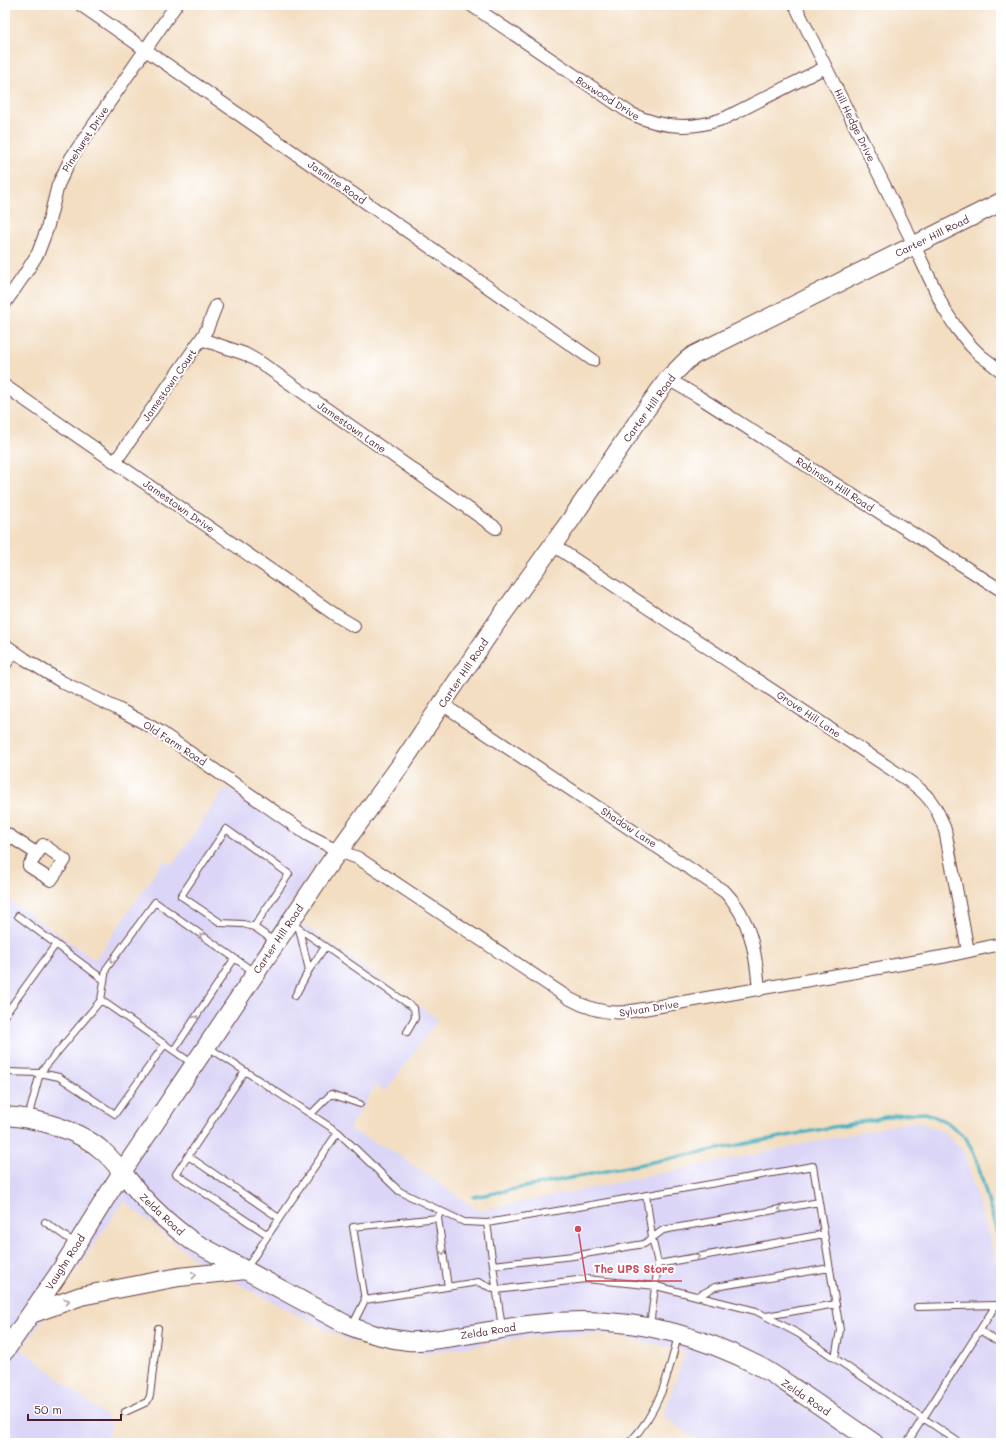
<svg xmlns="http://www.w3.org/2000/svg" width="1006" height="1448" font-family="Mali,sans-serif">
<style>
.built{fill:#dbd6f7}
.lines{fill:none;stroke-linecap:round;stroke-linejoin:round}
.stream{stroke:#40afbd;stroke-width:3.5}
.service-casing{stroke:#633c42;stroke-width:8}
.minor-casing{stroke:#633c42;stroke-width:14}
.secondary-casing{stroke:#633c42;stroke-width:20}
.service{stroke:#fff;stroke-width:6}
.minor{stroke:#fff;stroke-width:12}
.secondary{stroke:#fff;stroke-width:18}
.oneway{stroke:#ae9aa0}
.labels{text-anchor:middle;stroke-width:4;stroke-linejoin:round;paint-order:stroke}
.street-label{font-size:10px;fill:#4a1f2b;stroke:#fff}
.leader{fill:none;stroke:#d1495b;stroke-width:1.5}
.callout-dot{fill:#d1495b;stroke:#fff;stroke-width:1.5}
.callout-label{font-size:11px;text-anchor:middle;font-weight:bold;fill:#d1495b;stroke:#fff;stroke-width:4;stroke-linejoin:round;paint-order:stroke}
</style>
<rect width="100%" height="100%" fill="#fff"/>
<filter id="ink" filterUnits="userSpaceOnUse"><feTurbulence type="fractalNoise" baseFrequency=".025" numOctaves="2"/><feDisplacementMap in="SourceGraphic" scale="8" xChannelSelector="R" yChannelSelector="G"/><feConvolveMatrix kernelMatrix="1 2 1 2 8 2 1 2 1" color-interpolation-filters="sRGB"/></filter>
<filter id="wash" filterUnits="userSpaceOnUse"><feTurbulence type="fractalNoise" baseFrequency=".012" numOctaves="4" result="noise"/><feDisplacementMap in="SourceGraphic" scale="16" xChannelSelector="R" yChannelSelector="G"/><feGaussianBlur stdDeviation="0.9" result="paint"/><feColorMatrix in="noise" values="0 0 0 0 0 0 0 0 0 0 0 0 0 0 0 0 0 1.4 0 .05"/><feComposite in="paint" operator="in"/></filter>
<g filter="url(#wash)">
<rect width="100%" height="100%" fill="#f3dec2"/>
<!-- built -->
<path class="built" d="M226 787 323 853 285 912 438 1019 386 1091 376 1085 349 1129 391 1150 479 1211 916 1121 943 1132 964 1152 996 1261 1001 1270V1443H701L663 1416 686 1351 606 1334 525 1337 426 1354 350 1341 259 1295 196 1260 124 1201 22 1349 106 1416 112 1427 104 1443H5V897L95 960 164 860 172 865Z"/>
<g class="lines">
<!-- stream -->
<path class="stream" d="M474 1197 718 1149 901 1114 926 1113 947 1122 966 1138 976 1158 997 1232 1001 1240"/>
</g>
</g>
<g filter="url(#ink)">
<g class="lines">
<!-- service casing -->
<g class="service-casing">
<path id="service" d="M18 916 104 980
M291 923 414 1008 415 1018 407 1032
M254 927 289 874 226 829 181 896 221 923 243 924 254 927 274 941
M299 929 309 970
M295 996 309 970 325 947
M101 1000 106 969 155 902 254 972
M5 1015 56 944
M208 1047 338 1132 399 1191 464 1222 487 1223 813 1166 840 1330 835 1358
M174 1050 234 959
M245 1071 176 1174 268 1235 246 1269
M5 1072 40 1073 59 1077 115 1114 165 1044
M311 1114 331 1094 360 1104
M28 1118 40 1073 101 1000 193 1064
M188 1156 279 1218
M646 1195 652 1237 658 1264 650 1326
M439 1215 438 1218 448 1287
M45 1222 76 1244
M487 1223 502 1328
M268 1235 338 1132
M658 1264 824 1234
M493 1265 573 1256 644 1244 663 1230 819 1202
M698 1296 715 1287 830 1268
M365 1300 353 1227 438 1218
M766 1316 836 1304
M352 1326 365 1300 478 1282 496 1290 586 1279 656 1286 756 1311 799 1334 960 1443
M981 1331 1001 1344
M125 1412 147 1402 150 1396 158 1328
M629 1443C660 1410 668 1377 678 1335
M907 1443 996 1305 917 1307"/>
</g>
<!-- minor casing -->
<g class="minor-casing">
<path id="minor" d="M81 5 593 360
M471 5 630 113C660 128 693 130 725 118L826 67
M795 5 914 245 944 309 957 329 971 346 980 355 1001 371
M5 303 25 274 38 253 47 229 58 185 71 158 176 5
M201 339 245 354 261 363 496 528
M668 379 699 397 1001 590
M5 386 337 616 354 626
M115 462 201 339 207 329 216 306
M553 545 906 779C927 793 937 806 945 830L968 951
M5 645 25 659 62 682 120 710 159 731 308 835 339 851 358 858 570 999C588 1009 605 1014 626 1012L947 956 1001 944
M5 664 14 651
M442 704 725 892C751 918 756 954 759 990
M5 833 36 853
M43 845 65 860 51 880 29 866Z"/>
</g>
<!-- secondary casing -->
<g class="secondary-casing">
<path id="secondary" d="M5 1116C37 1118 80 1130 104 1152 118 1165 128 1180 140 1194 155 1211 173 1227 192 1241L347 1325C367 1333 386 1339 408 1341 423 1342 438 1339 453 1337 481 1333 508 1327 536 1324 614 1314 690 1330 759 1366 774 1374 789 1385 804 1395 828 1411 851 1427 874 1443
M31 1314 81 1296 179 1277 246 1270
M5 1351 57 1276 122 1172 327 867 402 763 497 622 570 521 642 415 668 379 687 360 694 355 1001 202"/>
</g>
<!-- service -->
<use href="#service" class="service"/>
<!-- minor -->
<use href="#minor" class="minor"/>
<!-- secondary -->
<use href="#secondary" class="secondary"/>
</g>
<!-- one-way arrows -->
<defs><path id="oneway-chevron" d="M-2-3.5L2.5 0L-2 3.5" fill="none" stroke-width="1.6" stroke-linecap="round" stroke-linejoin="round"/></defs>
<g class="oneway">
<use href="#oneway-chevron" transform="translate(202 936) rotate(-145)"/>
<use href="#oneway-chevron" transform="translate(113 960) rotate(126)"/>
<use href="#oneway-chevron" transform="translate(196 1018) rotate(-56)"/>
<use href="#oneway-chevron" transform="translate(781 1209) rotate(170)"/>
<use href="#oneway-chevron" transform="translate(443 1252) rotate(81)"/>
<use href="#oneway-chevron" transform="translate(697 1257) rotate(-10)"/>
<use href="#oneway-chevron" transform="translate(194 1275) rotate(-6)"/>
<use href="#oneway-chevron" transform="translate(67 1301) rotate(-20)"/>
</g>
</g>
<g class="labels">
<!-- street labels -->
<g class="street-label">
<text transform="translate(608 98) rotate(32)" y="4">Boxwood Drive</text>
<text transform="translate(855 125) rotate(64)" y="4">Hill Hedge Drive</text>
<text transform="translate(85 139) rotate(-57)" y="4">Pinehurst Drive</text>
<text transform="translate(337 182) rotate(35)" y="4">Jasmine Road</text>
<text transform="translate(932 236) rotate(-26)" y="4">Carter Hill Road</text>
<text transform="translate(169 385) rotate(-55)" y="4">Jamestown Court</text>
<text transform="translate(649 408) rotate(-54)" y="4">Carter Hill Road</text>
<text transform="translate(352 427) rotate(35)" y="4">Jamestown Lane</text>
<text transform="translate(835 484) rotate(33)" y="4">Robinson Hill Road</text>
<text transform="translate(179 506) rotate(35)" y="4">Jamestown Drive</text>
<text transform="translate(463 673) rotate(-56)" y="4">Carter Hill Road</text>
<text transform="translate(809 714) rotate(34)" y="4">Grove Hill Lane</text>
<text transform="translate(175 743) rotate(33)" y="4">Old Farm Road</text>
<text transform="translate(629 827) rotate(33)" y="4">Shadow Lane</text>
<text transform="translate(278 939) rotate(-56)" y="4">Carter Hill Road</text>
<text transform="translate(649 1008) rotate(-9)" y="4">Sylvan Drive</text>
<text transform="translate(162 1214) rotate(43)" y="4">Zelda Road</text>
<text transform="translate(65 1262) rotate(-57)" y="4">Vaughn Road</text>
<text transform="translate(488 1331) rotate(-9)" y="4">Zelda Road</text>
<text transform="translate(806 1397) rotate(34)" y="4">Zelda Road</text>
</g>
</g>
<!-- callouts -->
<path class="leader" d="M578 1229L586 1281H682"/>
<circle class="callout-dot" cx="578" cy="1229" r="4"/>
<g class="callout-label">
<text x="634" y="1273">The UPS Store</text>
</g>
<!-- margin -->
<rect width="1006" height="1448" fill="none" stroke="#fff" stroke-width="20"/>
<!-- scale -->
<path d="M28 1414v6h93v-6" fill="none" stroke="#4a1f2b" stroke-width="2"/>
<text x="34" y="1414" font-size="12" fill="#4a1f2b" stroke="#ffffff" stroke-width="3" paint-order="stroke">50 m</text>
</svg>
